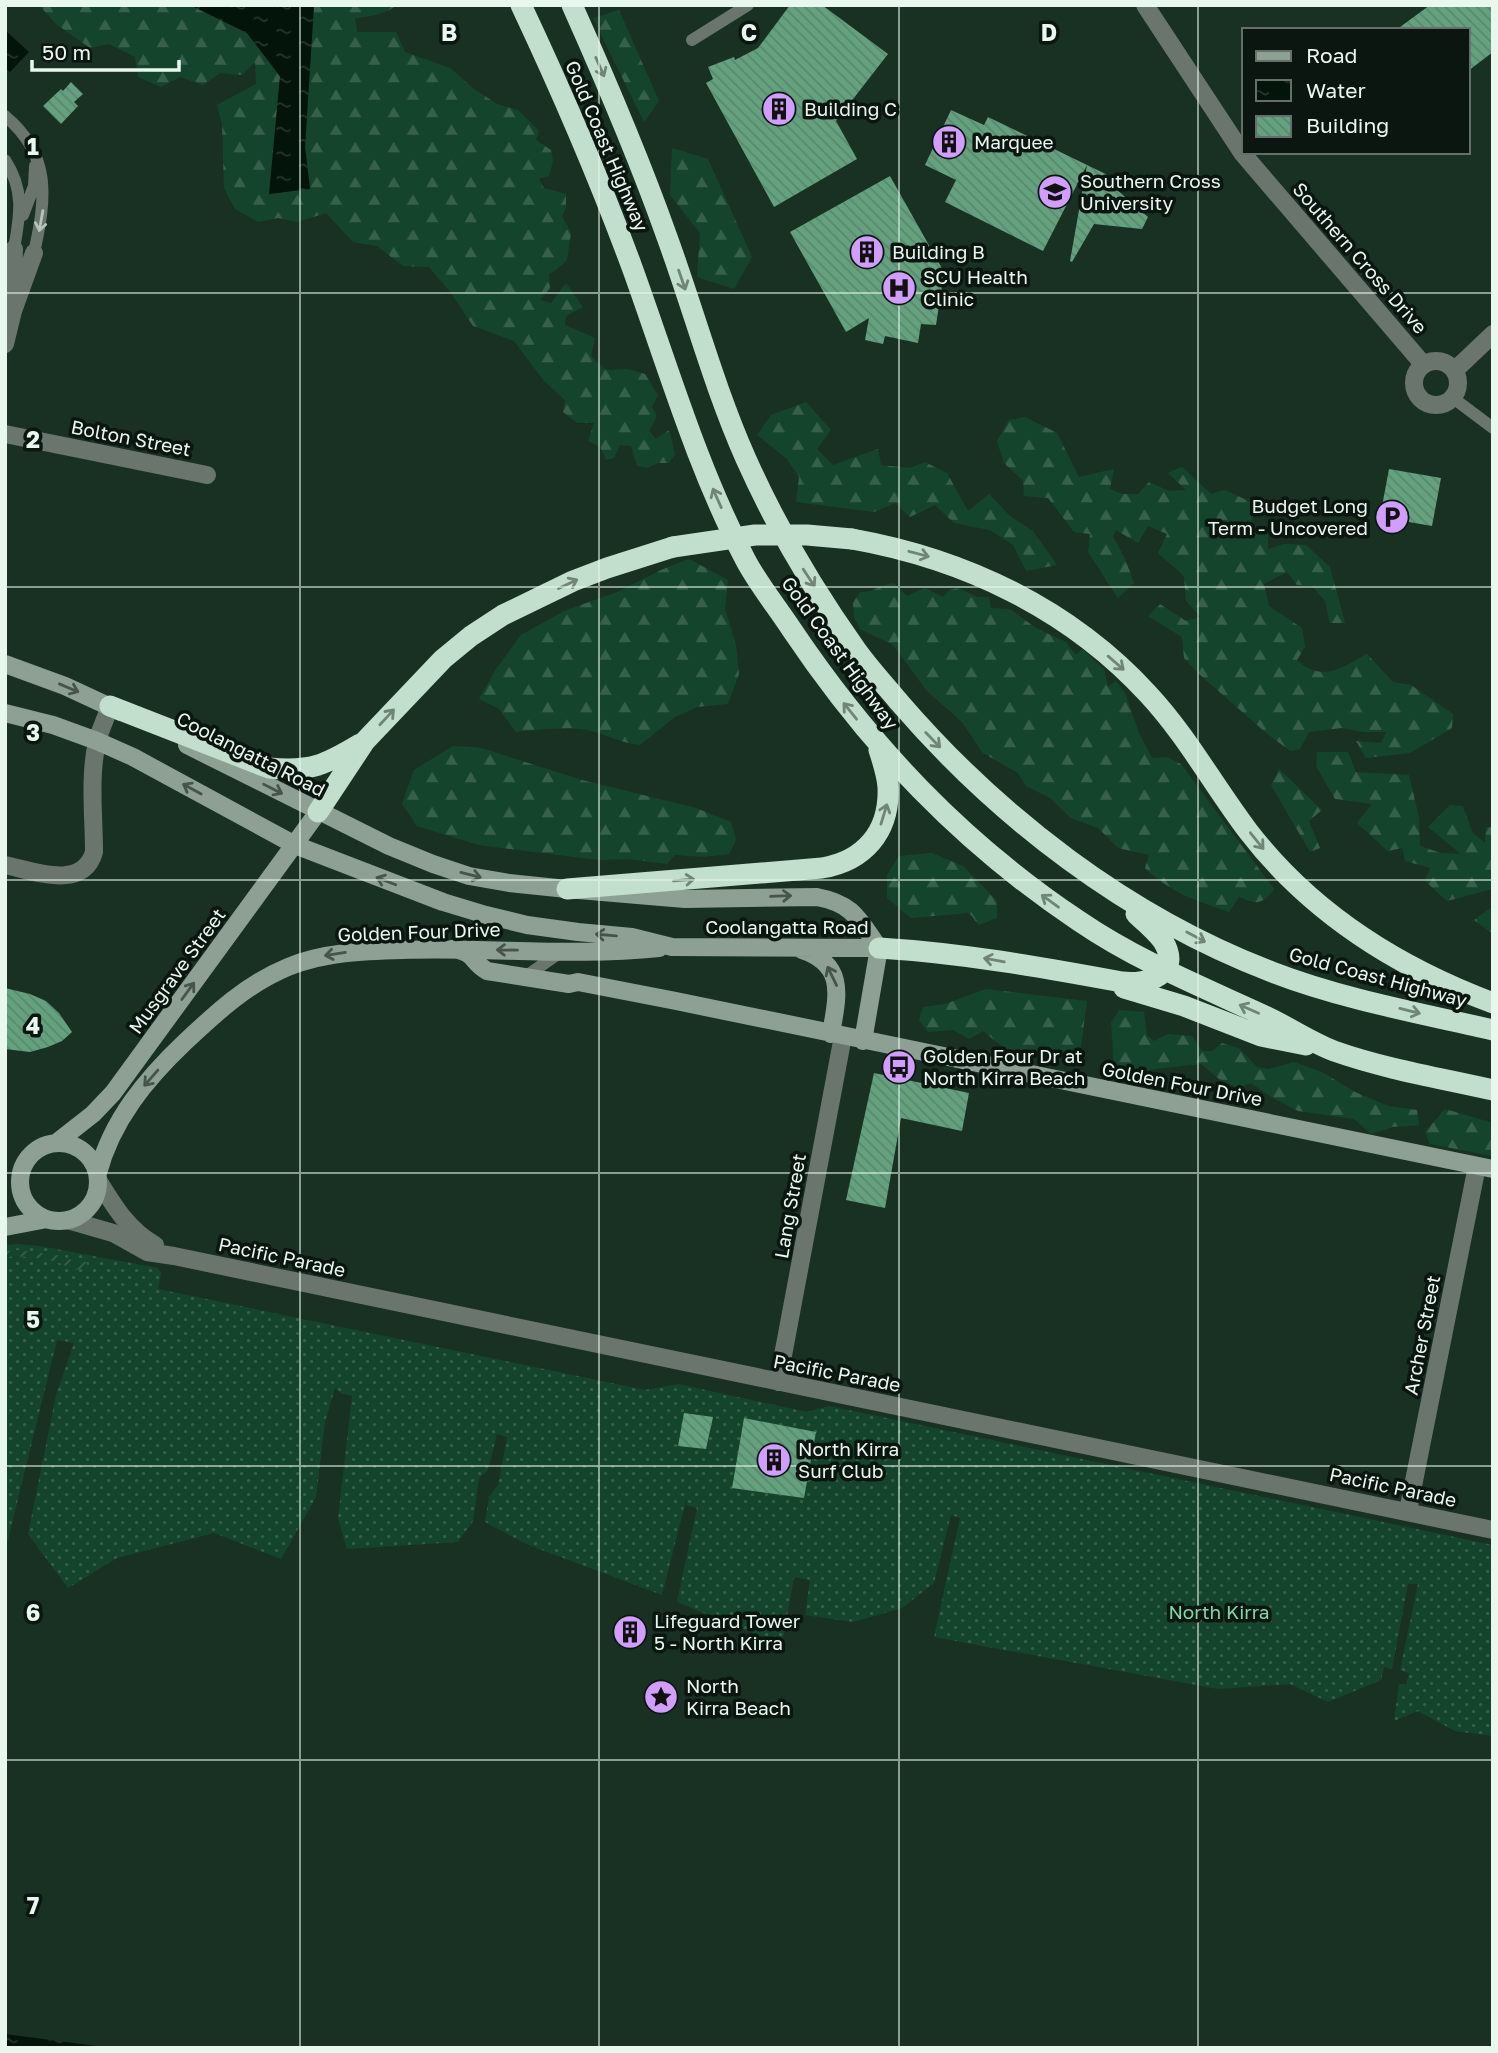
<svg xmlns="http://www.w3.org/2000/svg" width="1498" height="2053" font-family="'Golos Text',sans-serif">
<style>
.grass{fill:url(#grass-dots)}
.forest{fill:url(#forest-firs)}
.garden{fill:url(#garden-furrows)}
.water{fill:url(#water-ripples)}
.building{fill:url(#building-back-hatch)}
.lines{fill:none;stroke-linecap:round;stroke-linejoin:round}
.lane{stroke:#6a756e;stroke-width:12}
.street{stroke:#6a756e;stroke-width:18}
.secondary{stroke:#8ea094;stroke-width:18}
.highway{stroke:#c2decc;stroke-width:21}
.highway-bridge{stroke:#c2decc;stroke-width:21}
.oneway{stroke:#708477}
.oneway2{stroke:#b6c4bb}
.oneway3{stroke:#46544b}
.grid{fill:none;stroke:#e9f8ef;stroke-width:2;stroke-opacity:0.55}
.labels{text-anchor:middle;stroke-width:7;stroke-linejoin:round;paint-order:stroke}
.poi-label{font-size:19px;fill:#e9f8ef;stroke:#0c1610;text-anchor:start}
.street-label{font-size:19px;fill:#e9f8ef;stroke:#0c1610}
.park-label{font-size:19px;fill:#7fd8a6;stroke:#0c1610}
.grid-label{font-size:23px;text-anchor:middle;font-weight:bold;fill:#e9f8ef;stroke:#0c1610;stroke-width:7;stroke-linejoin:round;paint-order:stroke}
</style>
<defs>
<pattern id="grass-dots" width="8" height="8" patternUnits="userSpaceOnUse" patternTransform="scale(1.75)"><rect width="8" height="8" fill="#15442c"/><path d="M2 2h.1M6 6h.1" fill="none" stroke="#37604b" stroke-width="1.8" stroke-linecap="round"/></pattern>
<pattern id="forest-firs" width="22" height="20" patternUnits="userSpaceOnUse" patternTransform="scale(1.75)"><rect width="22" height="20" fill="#15442c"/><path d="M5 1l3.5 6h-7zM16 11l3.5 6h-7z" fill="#37604b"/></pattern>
<pattern id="garden-furrows" width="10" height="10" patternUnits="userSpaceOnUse" patternTransform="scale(1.75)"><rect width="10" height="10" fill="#15442c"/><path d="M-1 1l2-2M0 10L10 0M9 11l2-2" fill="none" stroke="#37604b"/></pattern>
<pattern id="water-ripples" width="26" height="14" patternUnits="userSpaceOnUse" patternTransform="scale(1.75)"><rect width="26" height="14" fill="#03140a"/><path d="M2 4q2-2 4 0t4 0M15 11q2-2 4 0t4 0" fill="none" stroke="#28372e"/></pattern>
<pattern id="building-back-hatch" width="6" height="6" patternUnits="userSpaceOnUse" patternTransform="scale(1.75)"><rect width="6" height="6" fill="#64a17e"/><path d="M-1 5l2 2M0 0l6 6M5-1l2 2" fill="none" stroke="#5b876e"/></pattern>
</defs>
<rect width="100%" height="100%" fill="#193123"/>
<!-- grass -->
<path class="grass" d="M17 1244 40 1246 158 1268 161 1273 158 1289 645 1390 678 1384 807 1412 829 1406 1493 1545V1736L1455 1731 1418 1711 1394 1721 1399 1684 1406 1685 1409 1673 1400 1670 1418 1584H1408L1392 1669 1384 1667 1381 1680 1328 1702 1290 1684 1218 1689 934 1637 960 1518 951 1515 934 1583 902 1608 853 1622 805 1615 810 1580 794 1577 782 1645 677 1602 697 1508 686 1505 687 1496 662 1595 526 1544 485 1522 489 1497 498 1485 507 1437 497 1434 488 1470 479 1478 473 1521 458 1542 347 1549 338 1518 352 1396 341 1393 335 1388 325 1422 316 1497 281 1559 214 1533 117 1558 68 1588 28 1534 56 1395 74 1343 57 1340 8 1540 5 1539V1245Z"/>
<!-- forest -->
<path class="forest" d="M39 5H190L247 33 280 77 270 194 310 188 305 147 314 5H397C386 14 369 17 355 18L357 32H396L405 52 450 68 474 89 497 104 518 110 539 131 536 140 551 150 553 161 549 176 539 179 544 188 566 194V207L562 216 571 233 567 260 556 270 549 274 550 288 540 300 551 303 566 283 583 307 566 316 565 325 595 338 591 356 606 370 627 369 645 374 658 395 652 407 657 416 649 431 656 439 669 430 675 454 669 463H658L648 468 637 466 631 446 620 445 614 458 606 460 600 447 588 441 594 423H577L563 412 565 400 544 381 514 341 473 326 451 293 429 267 403 266 377 246 353 242 326 213 297 222 278 218 258 222 235 209 224 188 222 124 217 105 256 84 255 62 242 75 220 73 203 85 180 77 161 87 138 77 135 57 109 44 90 48 56 24Z
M619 10 659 101 644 122 593 18Z
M672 148 708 159 752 257 734 289 697 277 700 233 670 195Z
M806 402 831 430 817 449 833 465 878 449 881 465 910 468 925 462 947 473 968 511 989 494 1010 516 1033 531 1057 565 1026 571 1013 545 990 530 954 523 935 505 910 517 895 503 874 512 796 502 799 477 787 459 757 435 771 415Z
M1025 417 1057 433 1079 477 1114 469 1110 489 1122 494H1138L1149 482 1169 491 1186 490 1168 473 1182 467 1211 494 1225 490 1255 504 1251 529 1268 530V549L1284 544 1306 545 1330 567 1345 623H1330L1325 601 1312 586 1297 585 1287 572 1264 584 1269 606 1302 628 1305 647 1297 660C1322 683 1342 668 1367 654L1393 682 1411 685 1453 714 1452 728 1410 753 1366 758 1356 741 1381 743 1386 732H1364L1341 728 1309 732 1300 749 1290 751 1265 732 1199 674 1184 658 1182 637 1148 616 1160 604 1186 621 1201 617 1186 601 1184 576 1158 553 1167 534 1148 526 1138 543 1116 530 1113 536 1126 561 1134 583 1118 598 1088 552 1090 534 1074 532 1048 498 1024 496 1023 481 1004 463 997 441 1009 420Z
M689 559 728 580 725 609 736 645 739 674 728 704 697 707 675 717 640 745C621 743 606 734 587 730 564 726 539 730 516 732L499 709 479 699 496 669 521 635 564 611 617 592 661 570Z
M894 583 907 596 925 588 943 597 949 590 959 588 977 597H989L991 608 1010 609 1036 628 1066 642 1076 655 1082 649 1104 669 1108 687 1116 681 1125 693 1139 733 1152 758 1166 757 1181 764 1274 889C1261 906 1257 904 1239 897L1229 912C1195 900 1171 893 1145 868L1149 855 1118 848 1098 828 1071 818 1050 798 1026 786 1018 773 983 753 962 722 927 691 893 645 860 629 854 617 853 603 860 592C875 592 879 585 894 583Z
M453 746 481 748 582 780 696 808 731 822 736 840 729 854 703 857 675 855 667 864 629 859 599 860 479 845 417 826 402 804 414 770Z
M1317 752H1348L1356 772 1409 775 1419 818 1420 846 1441 853 1461 854 1428 827 1450 805 1463 806 1472 832 1485 843 1486 827H1493V889L1447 901 1425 881 1430 868 1405 861 1402 848 1388 851 1357 823 1372 804 1335 799 1316 766Z
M1279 769 1322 810 1309 821 1320 848 1310 852 1271 785Z
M932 853 963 866 997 901V918L979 925 969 913 911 918 887 898V875L899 856Z
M1493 906V934L1474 920Z
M986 989 1087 1001 1080 1054 1067 1059 1004 1048 983 1031 969 1039 953 1030 928 1032 919 1020 923 1007 945 1004Z
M1119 1010 1144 1012 1147 1035 1154 1041 1168 1034 1192 1036 1202 1051H1212L1222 1043 1240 1049 1257 1067 1269 1069 1294 1062 1322 1072 1355 1092 1388 1106 1417 1110 1419 1125 1392 1127 1371 1134 1354 1119 1298 1111 1271 1097 1251 1083 1238 1088 1219 1079 1201 1064 1146 1070 1114 1066 1111 1023Z
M1445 1109 1493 1123V1156L1430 1144 1425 1132Z"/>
<!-- garden -->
<path class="garden" d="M18 1250 63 1256 78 1263 83 1261 86 1262 88 1266C83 1269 78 1271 72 1269 69 1269 65 1265 62 1264 45 1257 24 1256 5 1257V1251Z"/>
<!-- water -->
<path class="water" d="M190 5H314L305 147 310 189 269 194 280 76 247 33Z
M5 30 29 52 10 72 5 68Z
M5 2034 112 2048H5Z"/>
<!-- building -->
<path class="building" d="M790 5H822L888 54 836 121 857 159 774 207 706 83 713 79 708 67 734 57 735 60 758 48Z
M1430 5H1493V52L1468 71V30H1396Z
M71 82 83 94 74 102 78 106 61 124 43 106 61 89 63 91Z
M951 110 984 125 988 117 1087 165 1043 251 945 202 956 180 925 165Z
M1087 165 1120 181 1116 189 1148 217 1142 229 1094 224 1072 262 1070 261Z
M890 176 944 272 936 325 921 324 918 343 885 336 883 344 865 340 869 318 846 332 790 232Z
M1389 469 1441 478 1432 526 1380 517Z
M5 988 30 994 46 1001 59 1013 72 1032 62 1041 48 1047 30 1052 5 1049Z
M874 1073 969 1093 962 1131 901 1118 885 1208 846 1200Z
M684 1413 713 1417 706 1449 678 1446Z
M744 1418 816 1432 804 1498 732 1488Z"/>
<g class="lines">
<!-- lane -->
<path class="lane" d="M692 40 748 5
M5 116C52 155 46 199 34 253
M5 160C25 191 20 215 14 249
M23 215 34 186 35 166
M1453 398 1493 428
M525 977 562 951"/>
<!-- street -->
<path class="street" d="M1145 5 1243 154 1423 364
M12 301 14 249
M5 344 13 311 34 253
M1414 383a22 22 0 1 1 44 0a22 22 0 1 1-44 0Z
M1455 370 1493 334
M5 434 207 475
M5 865C33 871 83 891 94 852 94 816 89 778 97 742 100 730 106 718 110 706
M98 1180C114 1206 128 1230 155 1245
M68 1220 113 1233 147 1252 174 1256 1493 1530
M778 1382 843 1036
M1408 1511 1477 1166"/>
<!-- secondary -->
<path class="secondary" d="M5 664 65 686 121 712
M5 713 53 725 97 741 133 757 295 845 443 902 486 915 527 925 578 932 632 937 672 947 879 948
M187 745 389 846 433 864 469 876 509 883 567 889 685 899 817 897C854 904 859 920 879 948
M452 949C476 952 470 961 487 971L569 984 578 982 676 1001 1493 1169
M802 950C847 965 837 997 831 1034
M863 1041 879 948
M56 1143 93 1114 113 1093 318 812
M20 1182a39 39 0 1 1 78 0a39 39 0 1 1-78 0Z
M98 1173C112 1120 146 1079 185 1042 217 1012 247 984 288 967 324 952 364 951 403 950 488 947 574 957 659 948
M5 1227 47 1219"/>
<!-- highway -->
<path class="highway" d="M521 5C562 92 600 180 633 270 668 367 697 467 745 559 758 584 777 607 792 630 870 746 962 843 1079 921 1136 960 1202 987 1265 1016 1289 1027 1310 1042 1334 1051 1385 1069 1440 1078 1493 1090
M572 5C606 81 639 158 667 237 694 311 714 387 746 459 776 526 814 591 857 651 870 669 885 685 899 702 999 818 1128 917 1272 972 1342 999 1419 1013 1493 1030
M852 539C965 559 1070 609 1148 694 1187 736 1214 786 1248 831 1311 913 1397 967 1493 1003
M110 706 269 768C311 772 325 765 360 744
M318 812 365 741 443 659 471 636 503 615 573 581 607 568 673 547
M567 889 822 868C864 861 890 832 888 787 887 774 883 762 879 750
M879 948C961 953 1041 967 1122 982 1148 985 1183 974 1163 941 1156 931 1145 922 1136 914
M1124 988 1184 1006 1261 1036 1306 1045"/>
<!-- highway-bridge -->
<path class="highway-bridge" d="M673 547 755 535H807L852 539"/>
</g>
<!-- one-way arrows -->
<defs><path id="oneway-shaft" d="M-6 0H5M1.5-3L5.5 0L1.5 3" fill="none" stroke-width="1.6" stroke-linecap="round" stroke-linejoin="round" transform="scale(1.75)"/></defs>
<g class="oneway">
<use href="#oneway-shaft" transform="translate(600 67) rotate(66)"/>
<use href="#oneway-shaft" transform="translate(682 280) rotate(71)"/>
<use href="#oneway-shaft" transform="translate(717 498) rotate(-114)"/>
<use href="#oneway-shaft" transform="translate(919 554) rotate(15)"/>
<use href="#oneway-shaft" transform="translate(809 578) rotate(57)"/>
<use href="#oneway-shaft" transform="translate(568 584) rotate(-25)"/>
<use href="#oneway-shaft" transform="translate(1116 663) rotate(41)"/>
<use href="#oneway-shaft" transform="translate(850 711) rotate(-129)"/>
<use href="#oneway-shaft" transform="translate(387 717) rotate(-47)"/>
<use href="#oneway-shaft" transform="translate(933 740) rotate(46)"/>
<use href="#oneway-shaft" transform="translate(884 814) rotate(-73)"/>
<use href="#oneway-shaft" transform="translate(1257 841) rotate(51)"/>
<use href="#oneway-shaft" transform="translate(684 880) rotate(-5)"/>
<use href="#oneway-shaft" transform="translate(1050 901) rotate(-144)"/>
<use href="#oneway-shaft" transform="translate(1196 937) rotate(28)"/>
<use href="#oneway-shaft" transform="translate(994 960) rotate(-170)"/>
<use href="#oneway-shaft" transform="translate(1249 1009) rotate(-156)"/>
<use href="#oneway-shaft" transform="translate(1410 1011) rotate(14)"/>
</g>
<use class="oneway2" href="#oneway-shaft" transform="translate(41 221) rotate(100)"/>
<g class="oneway3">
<use href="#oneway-shaft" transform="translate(69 688) rotate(23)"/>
<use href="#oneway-shaft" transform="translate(192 789) rotate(-151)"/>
<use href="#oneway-shaft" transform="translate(273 789) rotate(27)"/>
<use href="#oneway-shaft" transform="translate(471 875) rotate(14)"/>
<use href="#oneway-shaft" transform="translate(386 881) rotate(-159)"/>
<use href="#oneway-shaft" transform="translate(781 896) rotate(-2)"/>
<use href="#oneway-shaft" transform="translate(606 935) rotate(-175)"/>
<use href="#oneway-shaft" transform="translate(507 950) rotate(-179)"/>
<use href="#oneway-shaft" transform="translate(335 954) rotate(171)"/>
<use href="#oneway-shaft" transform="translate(832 976) rotate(-116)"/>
<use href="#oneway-shaft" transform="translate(188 991) rotate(-54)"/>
<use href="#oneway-shaft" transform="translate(151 1078) rotate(131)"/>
</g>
<!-- grid -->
<path class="grid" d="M300 5V2048M599 5V2048M899 5V2048M1198 5V2048M5 293H1493M5 587H1493M5 880H1493M5 1173H1493M5 1466H1493M5 1760H1493"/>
<!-- icons -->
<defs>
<g id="building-disc" transform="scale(1.75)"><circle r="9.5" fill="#d19dfe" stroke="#0c1610"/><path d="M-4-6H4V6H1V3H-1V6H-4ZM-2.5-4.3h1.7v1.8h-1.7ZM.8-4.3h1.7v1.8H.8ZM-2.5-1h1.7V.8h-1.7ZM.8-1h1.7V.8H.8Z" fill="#111"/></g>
<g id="university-disc" transform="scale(1.75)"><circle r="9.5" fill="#d19dfe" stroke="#0c1610"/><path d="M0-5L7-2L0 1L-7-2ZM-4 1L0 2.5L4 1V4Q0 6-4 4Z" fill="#111"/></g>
<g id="hospital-disc" transform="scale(1.75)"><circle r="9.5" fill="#d19dfe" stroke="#0c1610"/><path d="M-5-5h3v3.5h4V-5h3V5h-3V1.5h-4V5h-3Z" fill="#111"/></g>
<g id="parking-disc" transform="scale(1.75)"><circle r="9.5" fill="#d19dfe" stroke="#0c1610"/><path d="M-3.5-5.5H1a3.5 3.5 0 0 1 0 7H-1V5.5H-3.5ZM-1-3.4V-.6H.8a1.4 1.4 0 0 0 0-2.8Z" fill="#111"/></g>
<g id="bus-disc" transform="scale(1.75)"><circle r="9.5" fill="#d19dfe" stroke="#0c1610"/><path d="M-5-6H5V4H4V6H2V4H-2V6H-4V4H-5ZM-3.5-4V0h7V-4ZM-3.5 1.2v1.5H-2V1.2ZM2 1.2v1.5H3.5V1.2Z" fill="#111"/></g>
<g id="sight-disc" transform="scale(1.75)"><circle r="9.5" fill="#d19dfe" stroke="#0c1610"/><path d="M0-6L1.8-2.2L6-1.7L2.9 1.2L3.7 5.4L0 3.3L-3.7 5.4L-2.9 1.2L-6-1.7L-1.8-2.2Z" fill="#111"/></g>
</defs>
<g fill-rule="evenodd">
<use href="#building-disc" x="779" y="109"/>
<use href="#building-disc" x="949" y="142"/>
<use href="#university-disc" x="1055" y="192"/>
<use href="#building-disc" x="867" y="252"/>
<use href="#hospital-disc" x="899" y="288"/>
<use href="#parking-disc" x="1392" y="517"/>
<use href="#bus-disc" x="899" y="1067"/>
<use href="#building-disc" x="774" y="1460"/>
<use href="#building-disc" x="630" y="1632"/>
<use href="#sight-disc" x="661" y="1697"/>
</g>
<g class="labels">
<!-- poi labels -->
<g class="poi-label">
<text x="804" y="116">Building C</text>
<text x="974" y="149">Marquee</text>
<text x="1080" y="188">Southern Cross<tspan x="1080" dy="22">University</tspan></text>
<text x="892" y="259">Building B</text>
<text x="923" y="284">SCU Health<tspan x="923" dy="22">Clinic</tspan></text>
<text x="1368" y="513" text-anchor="end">Budget Long<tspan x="1368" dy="22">Term - Uncovered</tspan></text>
<text x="923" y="1063">Golden Four Dr at<tspan x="923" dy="22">North Kirra Beach</tspan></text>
<text x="798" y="1456">North Kirra<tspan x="798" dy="22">Surf Club</tspan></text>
<text x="654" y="1628">Lifeguard Tower<tspan x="654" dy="22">5 - North Kirra</tspan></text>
<text x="686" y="1693">North<tspan x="686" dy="22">Kirra Beach</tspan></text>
</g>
<!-- street labels -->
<g class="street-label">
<text transform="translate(607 146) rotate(67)" y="7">Gold Coast Highway</text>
<text transform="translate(1360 258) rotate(49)" y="7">Southern Cross Drive</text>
<text transform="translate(131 438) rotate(11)" y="7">Bolton Street</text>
<text transform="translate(840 653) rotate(54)" y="7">Gold Coast Highway</text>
<text transform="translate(251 754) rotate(27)" y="7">Coolangatta Road</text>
<text x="787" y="934">Coolangatta Road</text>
<text transform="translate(419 932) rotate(-2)" y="7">Golden Four Drive</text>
<text transform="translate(177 971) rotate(-54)" y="7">Musgrave Street</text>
<text transform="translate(1378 977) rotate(15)" y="7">Gold Coast Highway</text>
<text transform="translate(1182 1084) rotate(11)" y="7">Golden Four Drive</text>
<text transform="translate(790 1206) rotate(-80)" y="7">Lang Street</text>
<text transform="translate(282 1257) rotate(12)" y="7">Pacific Parade</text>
<text transform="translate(1422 1335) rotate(-79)" y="7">Archer Street</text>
<text transform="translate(837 1373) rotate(11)" y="7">Pacific Parade</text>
<text transform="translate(1393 1487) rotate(12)" y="7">Pacific Parade</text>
</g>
<!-- park labels -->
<g class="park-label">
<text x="1219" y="1619">North Kirra</text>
</g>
</g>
<g class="grid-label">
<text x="449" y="41">B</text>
<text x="749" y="41">C</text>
<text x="1049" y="41">D</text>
<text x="33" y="155">1</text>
<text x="33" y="448">2</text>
<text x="33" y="741">3</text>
<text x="33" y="1034">4</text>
<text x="33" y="1328">5</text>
<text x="33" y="1621">6</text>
<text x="33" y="1914">7</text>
</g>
<!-- border -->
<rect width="1498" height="2053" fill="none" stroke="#e9f8ef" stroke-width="14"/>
<!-- legend -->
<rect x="1242" y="28" width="228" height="126" fill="#0c1610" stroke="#647069" stroke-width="2"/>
<rect x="1256" y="51" width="35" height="10" fill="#8ea094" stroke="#647069" stroke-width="2"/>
<text x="1306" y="63" font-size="21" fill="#e9f8ef">Road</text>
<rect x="1256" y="80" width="35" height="21" fill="url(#water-ripples)" stroke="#647069" stroke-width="2"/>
<text x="1306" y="98" font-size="21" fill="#e9f8ef">Water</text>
<rect x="1256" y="116" width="35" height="21" fill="url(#building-back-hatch)" stroke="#647069" stroke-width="2"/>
<text x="1306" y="133" font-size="21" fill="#e9f8ef">Building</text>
<!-- scale -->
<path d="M32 60v10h147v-10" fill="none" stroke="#e9f8ef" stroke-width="3.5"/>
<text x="42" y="60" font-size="21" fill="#e9f8ef" stroke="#0c1610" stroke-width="5" paint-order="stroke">50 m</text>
</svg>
